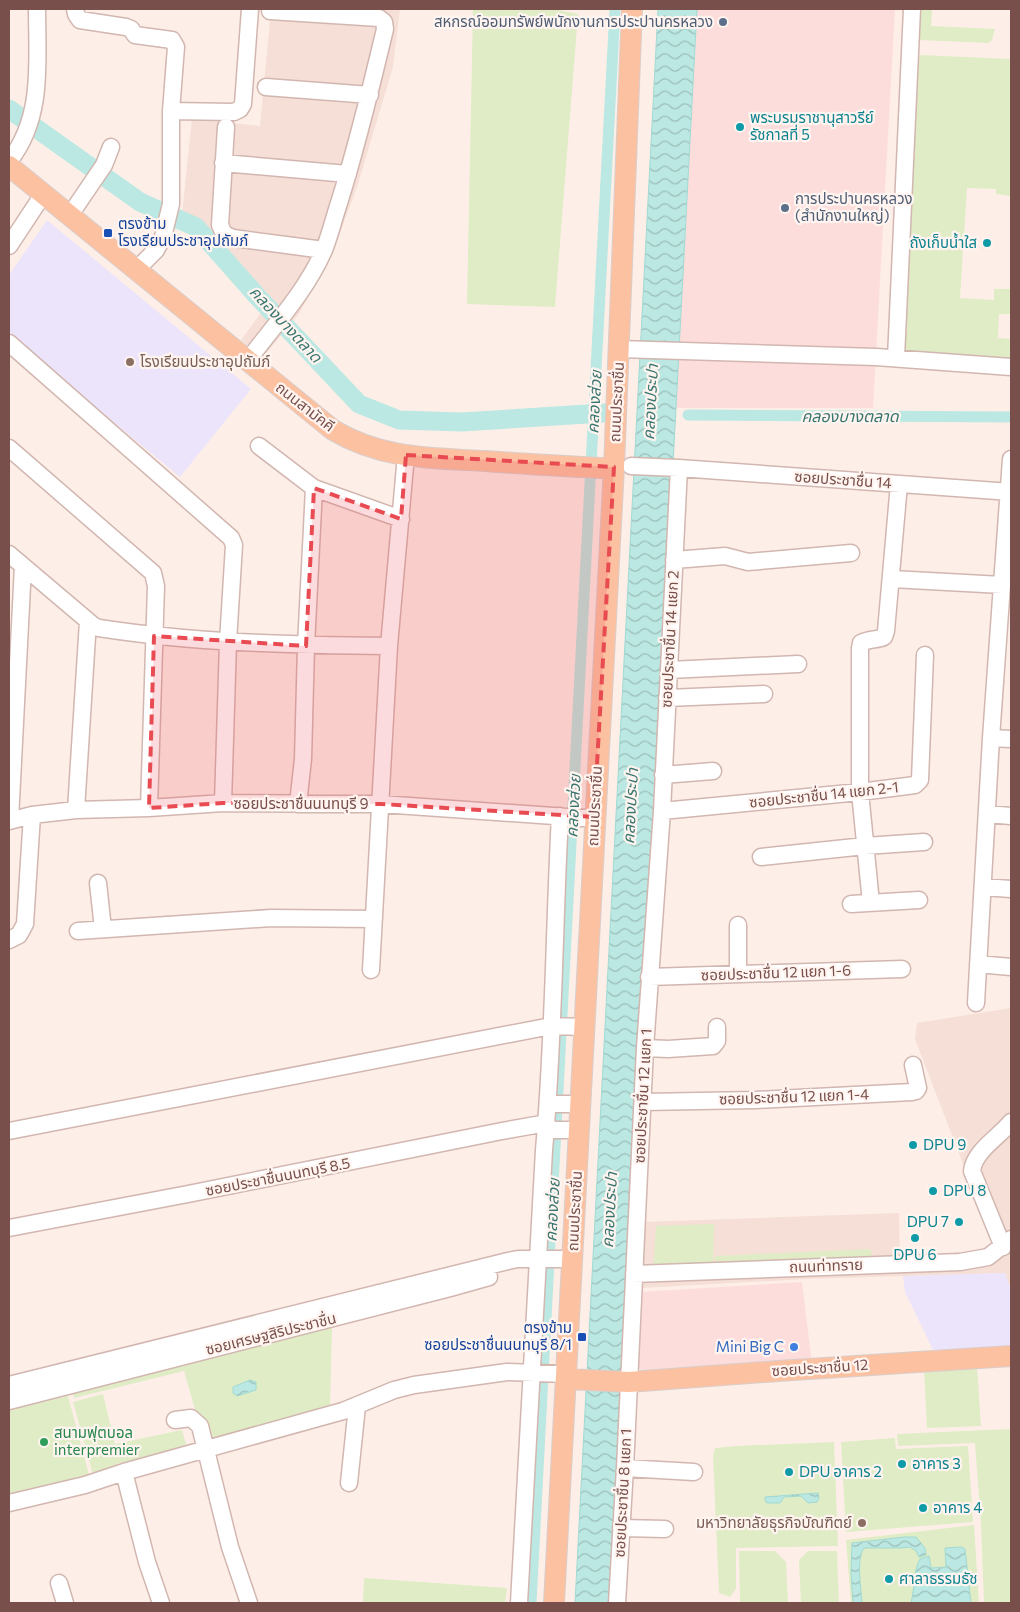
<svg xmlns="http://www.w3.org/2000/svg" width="1020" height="1612" font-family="Commissioner,'Noto Sans Thai',sans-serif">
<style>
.residential{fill:#f5dfd6}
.commercial{fill:#fddddc}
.education{fill:#ece4fa}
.green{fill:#dfecc5}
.water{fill:url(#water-waves);stroke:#a1dad3}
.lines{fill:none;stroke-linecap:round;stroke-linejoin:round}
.canal{stroke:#bbe8e2;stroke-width:11}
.river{stroke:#bbe8e2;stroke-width:19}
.minor-casing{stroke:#d2b6b0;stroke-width:19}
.major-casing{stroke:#d9cecd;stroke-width:22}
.minor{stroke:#fff;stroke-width:16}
.major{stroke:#fcc1a0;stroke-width:20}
.marked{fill:#e94b53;fill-opacity:0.2;stroke:#e94b53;stroke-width:4;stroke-dasharray:10 6;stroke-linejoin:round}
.service-dot{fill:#5c6f8a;stroke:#fff4ef;stroke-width:2}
.culture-dot{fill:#0f9aa8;stroke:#fff4ef;stroke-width:2}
.transit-dot{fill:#1a4fb4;stroke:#fff4ef;stroke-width:2}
.education-dot{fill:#8d6e63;stroke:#fff4ef;stroke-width:2}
.shop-dot{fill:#3f7fe0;stroke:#fff4ef;stroke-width:2}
.leisure-dot{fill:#2e9e5b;stroke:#fff4ef;stroke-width:2}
.labels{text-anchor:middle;stroke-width:4.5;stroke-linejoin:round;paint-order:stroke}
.service-label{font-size:15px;fill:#4e5e75;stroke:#fff4ef;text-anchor:end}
.culture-label{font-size:15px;fill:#0d838f;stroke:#fff4ef;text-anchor:start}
.transit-label{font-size:15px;fill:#164399;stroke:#fff4ef;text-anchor:start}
.education-label{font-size:15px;fill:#785e54;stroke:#fff4ef;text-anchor:start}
.street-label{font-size:15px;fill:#784f4b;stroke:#fff4ef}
.shop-label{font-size:15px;fill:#366cbe;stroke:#fff4ef;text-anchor:end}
.leisure-label{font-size:15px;fill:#27864d;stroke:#fff4ef;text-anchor:start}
.water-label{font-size:16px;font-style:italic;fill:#3a7670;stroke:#fff4ef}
</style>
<defs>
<pattern id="water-waves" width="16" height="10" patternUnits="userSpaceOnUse" patternTransform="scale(1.25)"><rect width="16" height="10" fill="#bbe8e2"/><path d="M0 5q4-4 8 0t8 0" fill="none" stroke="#9dbeb9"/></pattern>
</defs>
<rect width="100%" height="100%" fill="#fdefe8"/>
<!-- residential -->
<path class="residential" d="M271 9H400L393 67 357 187 333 251 299 314 262 358 241 340 272 298 199 219 182 214 192 119 260 126Z
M1011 1008V1290L1005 1273 807 1279 642 1288 643 1222 899 1213 900 1262 981 1255 993 1242 915 1039 917 1023Z"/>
<!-- commercial -->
<path class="commercial" d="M697 9H895L873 408H676Z
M802 1282 812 1364 647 1375 638 1367 640 1292Z"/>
<!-- education -->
<path class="education" d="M47 220 251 389 180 477 9 336V275Z
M1005 1273 1011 1290V1351L936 1356 905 1292 903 1276Z"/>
<!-- green -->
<path class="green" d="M473 9H534L558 10 578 14 555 307 467 304Z
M917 9H932L931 26 995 29 992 40 989 43 920 40 916 35Z
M921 55 1011 59V196L996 194V189L967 188 960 298 994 300V289H1011V314H999L998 338 1011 339V359L913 355 904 348 915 64Z
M714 1224 713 1269 653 1271 656 1226Z
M871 1249 872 1261 715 1269V1256Z
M332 1327 330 1408 204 1441 184 1371 74 1398 72 1391Z
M977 1366 981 1426 927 1428 924 1368Z
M103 1394 115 1444 182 1430 187 1447 116 1464V1474L94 1478 73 1402Z
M68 1396 89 1475 9 1494V1410Z
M1011 1429V1603H984L981 1524 975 1443 898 1446 897 1434Z
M895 1438 896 1449 968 1446 973 1522 846 1532 841 1442Z
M834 1442 838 1546 736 1548V1589L730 1597 719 1593 713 1456 715 1448 736 1446Z
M974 1525 979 1603H851L846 1540Z
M739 1551H775L786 1562 788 1603H740Z
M808 1551H837L839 1603H801L799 1560Z
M364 1578 507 1588 505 1603H363Z"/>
<!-- water -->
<path class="water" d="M658 9H697L613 1603H575Z
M250 1380 256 1382V1390L237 1396 233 1393V1387Z
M818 1493 819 1498 817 1502 808 1503 801 1496 784 1497 780 1503H767L765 1500V1497Z
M904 1537H916L925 1548 926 1555 919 1557 916 1551 910 1547 899 1548H864C856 1558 861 1590 862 1603H853L851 1572 852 1543Z
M961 1547 965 1549 971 1603H911C915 1589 913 1571 920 1559L929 1556 931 1568 946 1567 945 1548Z"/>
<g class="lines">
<!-- canal -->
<path class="canal" d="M688 415 1011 417
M531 1603 615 9"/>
<!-- river -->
<path class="river" d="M9 109 140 202 196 227 256 295 359 404 399 420 462 422 603 413"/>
<!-- minor casing -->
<g class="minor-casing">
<path id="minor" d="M75 9 76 14 80 20 126 27 131 29 135 35 172 40 176 47 171 111V204L163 237 156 250 136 270
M266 87 370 95
M171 111 234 112 240 109 243 104 250 9
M226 127 220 225 224 234 233 238 324 250
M9 161C44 118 37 61 37 9
M223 163 348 174
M70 215 104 165 111 147
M9 246 44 193
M9 343 231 538 234 545 228 642 223 803
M619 349 876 357 1011 367
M255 351C280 319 308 287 324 250 330 235 334 218 339 203 357 146 371 88 385 29L384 22 379 18 270 11
M896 358 912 9
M259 446 314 488 401 519
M9 448 153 573 156 586 149 808
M631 466 679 468 1011 492
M9 554 94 626 99 628C195 643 292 645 389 646
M674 560 725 556 748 562 851 553
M892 579 1002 585
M669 670 798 664
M667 698 764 694
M991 738 1011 739
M663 775 713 771
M298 804 303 759 306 646 314 488
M76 810 88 621
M662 811 860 792 915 785 920 780 925 655
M987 814 1011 816
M10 820 23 566
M9 821 32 815 76 810 149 808 223 803 381 804 582 818 594 817
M761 857 865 846 924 842
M98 883 103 929
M983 887 1011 889
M871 903 860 792V648L861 643C869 639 877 640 884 637L886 631 899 484
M851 904 919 900
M738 925V974
M78 931 271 918 374 919
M9 940 19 935 25 924 32 815
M978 964 1011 967
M371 970 389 646 406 455
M649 977 902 969
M976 1003 991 738 1011 459
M645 1048 668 1049 713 1046 717 1041V1027
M643 1102 756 1100 912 1092 916 1091 918 1088 913 1065
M548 1104H580
M546 1130H579
M9 1131 551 1026 584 1027
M9 1228 188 1194 502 1131 547 1123
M1003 1247 972 1171C974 1151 999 1137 1011 1122
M634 1274 960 1262 988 1257 1011 1239
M9 1385 508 1261 518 1259H572
M9 1401 450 1288 489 1277
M175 1420 191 1418 200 1426 230 1547 249 1603
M625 1468 694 1472
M124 1472 147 1562 161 1603
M349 1483 357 1406
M9 1503 85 1485 124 1472 343 1411 394 1390 414 1385 507 1372 566 1374
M621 1528 665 1529
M59 1583 65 1603
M519 1603 544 1150C554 1039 554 927 560 816
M617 1603 625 1468 645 1048 662 811 679 468"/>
</g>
<!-- major casing -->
<g class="major-casing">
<path id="major" d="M9 166 333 430C382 459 429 458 485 461 524 464 562 466 601 468L614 467
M566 1379 629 1382 778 1371 1011 1356
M554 1603 614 467 632 9"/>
</g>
<!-- minor -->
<use href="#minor" class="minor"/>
<!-- major -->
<use href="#major" class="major"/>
</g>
<!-- marked area -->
<path class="marked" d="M406 455 614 467 594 817 381 804 223 803 149 808 154 636 306 646 314 488 401 519Z"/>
<!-- markers -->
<g class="service-dot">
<circle cx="723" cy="22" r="5"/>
<circle cx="785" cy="208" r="5"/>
</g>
<g class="culture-dot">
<circle cx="740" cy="127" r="5"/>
<circle cx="987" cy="243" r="5"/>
<circle cx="913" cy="1145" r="5"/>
<circle cx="933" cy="1191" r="5"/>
<circle cx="959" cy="1222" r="5"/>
<circle cx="915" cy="1238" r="5"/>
<circle cx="902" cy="1464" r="5"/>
<circle cx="789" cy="1472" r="5"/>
<circle cx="923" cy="1508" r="5"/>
<circle cx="889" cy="1579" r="5"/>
</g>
<g class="transit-dot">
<rect x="103" y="228" width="10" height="10" rx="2.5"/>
<rect x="577" y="1332" width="10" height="10" rx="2.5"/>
</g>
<g class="education-dot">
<circle cx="130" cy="362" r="5"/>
<circle cx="862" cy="1523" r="5"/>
</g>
<circle class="shop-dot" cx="794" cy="1347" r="5"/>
<circle class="leisure-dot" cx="44" cy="1442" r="5"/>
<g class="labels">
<!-- service labels -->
<g class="service-label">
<text x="713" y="27">สหกรณ์ออมทรัพย์พนักงานการประปานครหลวง</text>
<text x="795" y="204" text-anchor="start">การประปานครหลวง<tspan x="795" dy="17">(สำนักงานใหญ่)</tspan></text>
</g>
<!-- culture labels -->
<g class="culture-label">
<text x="750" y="123">พระบรมราชานุสาวรีย์<tspan x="750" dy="17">รัชกาลที่ 5</tspan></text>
<text x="977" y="248" text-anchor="end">ถังเก็บน้ำใส</text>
<text x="923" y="1150">DPU 9</text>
<text x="943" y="1196">DPU 8</text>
<text x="949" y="1227" text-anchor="end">DPU 7</text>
<text x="915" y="1260" text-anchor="middle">DPU 6</text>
<text x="912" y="1469">อาคาร 3</text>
<text x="799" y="1477">DPU อาคาร 2</text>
<text x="933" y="1513">อาคาร 4</text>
<text x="899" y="1584">ศาลาธรรมธัช</text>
</g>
<!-- transit labels -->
<g class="transit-label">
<text x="118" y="229">ตรงข้าม<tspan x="118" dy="17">โรงเรียนประชาอุปถัมภ์</tspan></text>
<text x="572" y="1333" text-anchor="end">ตรงข้าม<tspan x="572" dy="17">ซอยประชาชื่นนนทบุรี 8/1</tspan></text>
</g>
<!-- education labels -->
<g class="education-label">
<text x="140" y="367">โรงเรียนประชาอุปถัมภ์</text>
<text x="852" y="1528" text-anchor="end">มหาวิทยาลัยธุรกิจบัณฑิตย์</text>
</g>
<!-- street labels -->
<g class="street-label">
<text transform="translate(617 402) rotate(-87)" y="5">ถนนประชาชื่น</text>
<text transform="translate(305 407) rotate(38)" y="5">ถนนสามัคคี</text>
<text transform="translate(843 480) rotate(4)" y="5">ซอยประชาชื่น 14</text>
<text transform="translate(670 639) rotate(-87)" y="5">ซอยประชาชื่น 14 แยก 2</text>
<text transform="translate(824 795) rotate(-6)" y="5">ซอยประชาชื่น 14 แยก 2-1</text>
<text x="301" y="809">ซอยประชาชื่นนนทบุรี 9</text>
<text transform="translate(595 806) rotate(-87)" y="5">ถนนประชาชื่น</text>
<text transform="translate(776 973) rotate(-2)" y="5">ซอยประชาชื่น 12 แยก 1-6</text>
<text transform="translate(643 1096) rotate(-87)" y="5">ซอยประชาชื่น 12 แยก 1</text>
<text transform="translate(794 1097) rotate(-2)" y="5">ซอยประชาชื่น 12 แยก 1-4</text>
<text transform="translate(278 1177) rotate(-11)" y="5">ซอยประชาชื่นนนทบุรี 8.5</text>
<text transform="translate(575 1211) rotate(-87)" y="5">ถนนประชาชื่น</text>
<text transform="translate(826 1266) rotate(-2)" y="5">ถนนท่าทราย</text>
<text transform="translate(271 1334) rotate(-14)" y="5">ซอยเศรษฐสิริประชาชื่น</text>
<text transform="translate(820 1368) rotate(-4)" y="5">ซอยประชาชื่น 12</text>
<text transform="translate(623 1493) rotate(-87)" y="5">ซอยประชาชื่น 8 แยก 1</text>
</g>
<!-- shop labels -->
<g class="shop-label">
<text x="784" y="1352">Mini Big C</text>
</g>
<!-- leisure labels -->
<g class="leisure-label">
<text x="54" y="1438">สนามฟุตบอล<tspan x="54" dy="17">interpremier</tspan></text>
</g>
<!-- water labels -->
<g class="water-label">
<text transform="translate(286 324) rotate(47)" y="6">คลองบางตลาด</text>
<text transform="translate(594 402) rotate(-87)" y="6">คลองส่วย</text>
<text transform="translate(650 402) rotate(-87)" y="6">คลองประปา</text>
<text x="850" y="422">คลองบางตลาด</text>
<text transform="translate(573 806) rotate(-87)" y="6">คลองส่วย</text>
<text transform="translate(630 806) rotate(-87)" y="6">คลองประปา</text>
<text transform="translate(552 1210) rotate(-87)" y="6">คลองส่วย</text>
<text transform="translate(609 1210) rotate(-87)" y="6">คลองประปา</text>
</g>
</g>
<!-- border -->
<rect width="1020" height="1612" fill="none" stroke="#784f4b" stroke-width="20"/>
</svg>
